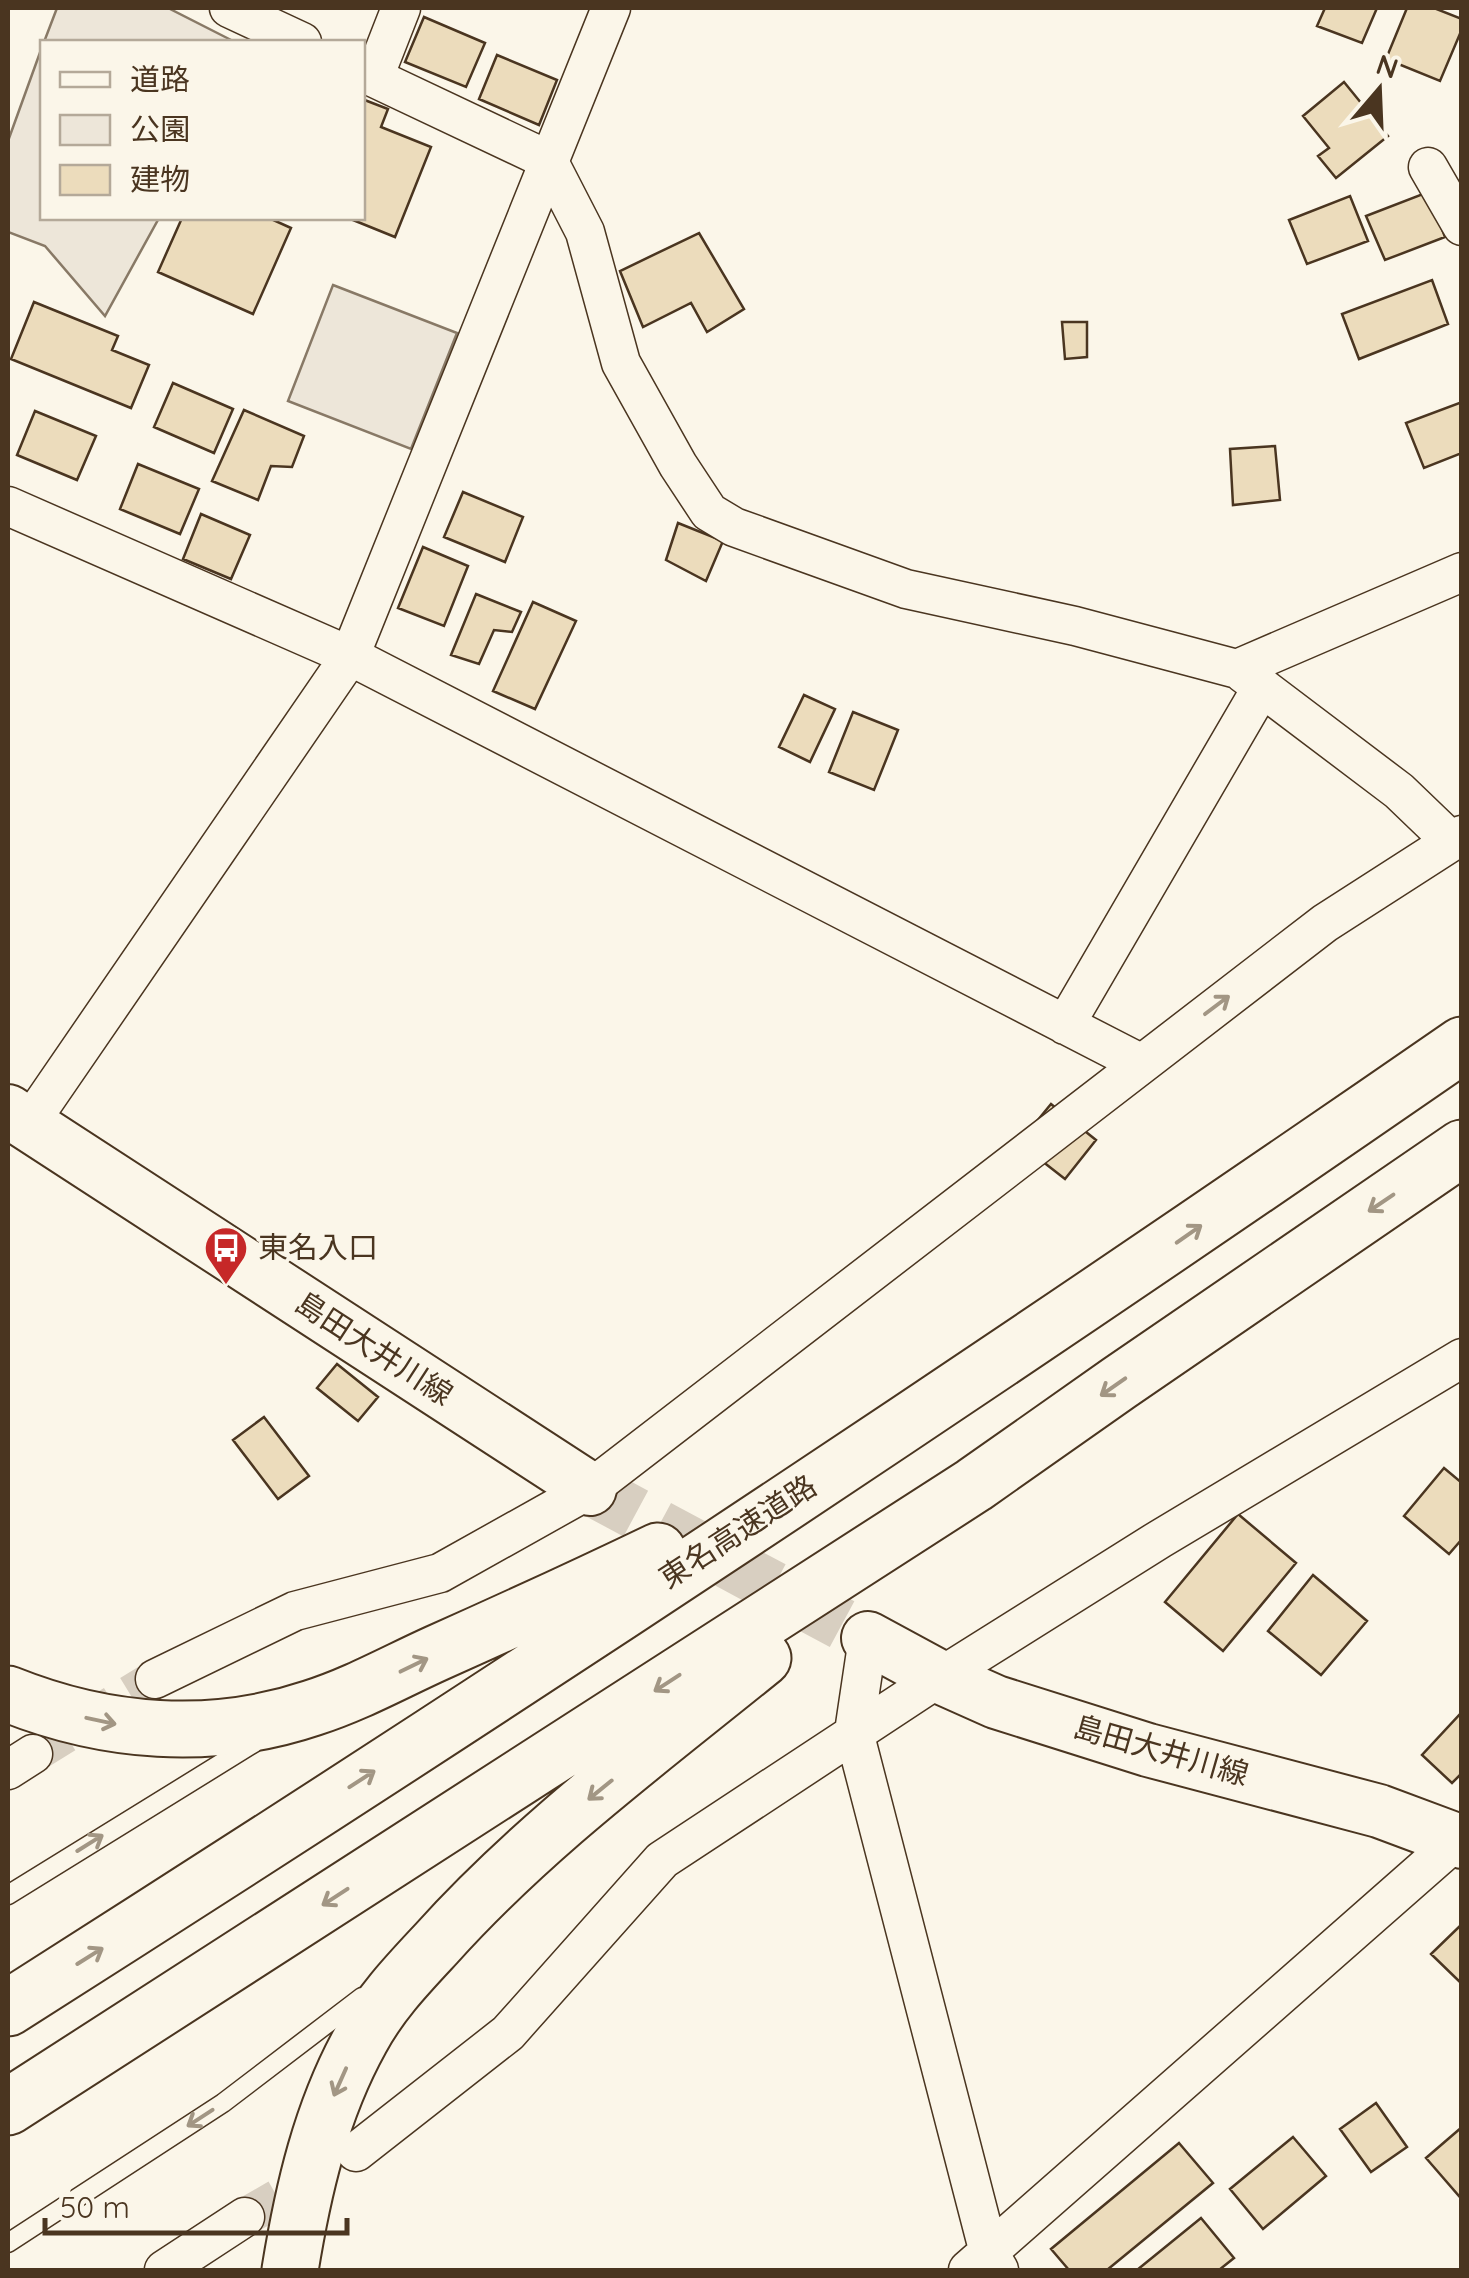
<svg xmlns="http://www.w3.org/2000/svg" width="1469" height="2278" font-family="Quicksand,'Noto Sans JP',sans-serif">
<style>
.green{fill:#ede6d9;stroke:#887966;stroke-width:2.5}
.building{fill:#ecdcbc;stroke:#4a3520;stroke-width:2.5}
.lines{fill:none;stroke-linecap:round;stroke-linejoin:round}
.street-tunnel{stroke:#d8cfc1;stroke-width:38;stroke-dasharray:38 19;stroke-linecap:butt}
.secondary-tunnel{stroke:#d8cfc1;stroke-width:52;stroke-dasharray:52 26;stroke-linecap:butt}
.lane-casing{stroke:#4a3520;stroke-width:21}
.street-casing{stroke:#4a3520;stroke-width:41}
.secondary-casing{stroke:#4a3520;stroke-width:56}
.highway-casing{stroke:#4a3520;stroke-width:59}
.lane{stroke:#fbf6e9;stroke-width:18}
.street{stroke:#fbf6e9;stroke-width:38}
.secondary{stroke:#fbf6e9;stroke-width:52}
.highway{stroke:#fbf6e9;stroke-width:55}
.oneway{stroke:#a29684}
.labels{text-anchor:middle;stroke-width:8;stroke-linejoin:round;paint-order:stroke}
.poi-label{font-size:30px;fill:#4a3520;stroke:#fbf6e9;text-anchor:start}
.street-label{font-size:30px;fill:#4a3520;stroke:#fbf6e9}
</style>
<rect width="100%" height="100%" fill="#fbf6e9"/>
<!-- green -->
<path class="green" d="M57 8H168L235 42H44Z
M42 47V218H159L105 316 45 246 8 232V141Z
M333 285 457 333 411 449 288 401Z"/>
<!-- building -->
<path class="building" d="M1325 8H1377L1362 43 1317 26Z
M1407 8H1434L1462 19V29L1440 81 1386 59Z
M424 17 485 43 466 87 405 62Z
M497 55 557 80 539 125 479 99Z
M1344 82 1388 136 1336 178 1318 156 1329 148 1303 116Z
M362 99 388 109 381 127 431 147 395 237 353 220 362 218Z
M1428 192 1445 237 1385 260 1366 216Z
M1350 196 1368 241 1307 264 1289 220Z
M182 218H269L291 228 253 314 158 272Z
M699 233 744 309 707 332 691 303 643 327 620 271Z
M1432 280 1448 324 1359 359 1342 314Z
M34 302 118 336 112 350 149 365 131 408 11 359Z
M1062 322H1087V357L1065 359Z
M173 383 233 409 214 453 154 427Z
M1462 402V453L1424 468 1406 423Z
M244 410 304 436 292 467 271 466 258 500 212 481Z
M35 411 96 436 77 480 17 455Z
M1275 446 1280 500 1233 505 1230 449Z
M138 464 199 489 180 534 120 509Z
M463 492 523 517 505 562 444 537Z
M201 514 250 535 231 579 183 559Z
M678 523 723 541 706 581 666 560Z
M423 547 468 566 444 626 398 608Z
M476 594 521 612 512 632 494 630 479 664 451 655Z
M533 602 576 621 535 709 493 691Z
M804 695 835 709 810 762 779 747Z
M853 712 898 730 874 790 829 772Z
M1051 1104 1096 1140 1065 1179 1019 1143Z
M337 1364 378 1397 358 1421 317 1388Z
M264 1417 309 1476 278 1499 233 1440Z
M1444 1468 1462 1483V1539L1449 1554 1404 1516Z
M1238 1514 1296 1563 1223 1651 1165 1602Z
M1313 1575 1367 1621 1321 1675 1268 1631Z
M1462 1712V1773L1452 1783 1422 1755Z
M1462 1924V1984L1431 1954Z
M1376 2103 1407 2147 1371 2172 1340 2129Z
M1462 2127V2194L1459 2196 1426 2158Z
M1293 2137 1326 2176 1263 2229 1230 2189Z
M1179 2143 1213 2183 1107 2270H1069L1051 2249Z
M1201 2218 1234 2258 1219 2270H1137Z"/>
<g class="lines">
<!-- street-tunnel -->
<path class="street-tunnel" d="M33 1754 155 1679
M245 2217 320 2174"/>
<!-- secondary-tunnel -->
<path class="secondary-tunnel" d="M590 1489 868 1638"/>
<!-- lane casing -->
<g class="lane-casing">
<path id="lane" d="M8 1895 254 1743
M8 2243 223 2103 362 1997"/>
</g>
<!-- street casing -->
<g class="street-casing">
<path id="street" d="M229 8 302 42
M362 72 548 160 585 232 621 363 678 465 709 512 734 527 906 589 1075 626 1237 669 1462 572
M374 77 401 8
M1428 167 1462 226
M8 506 350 656 1140 1063
M1243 673 1399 791 1451 841
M1065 1025 1262 687
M28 1125 350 656 611 8
M868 1638 854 1732 989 2253 999 2270
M155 1679 295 1611 440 1573 590 1489 1325 923 1462 835
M8 1770 33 1754
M356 2152 508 2033 662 1860 940 1677 1160 1539 1462 1358
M164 2270 245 2217
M968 2270 1457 1840"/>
</g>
<!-- secondary casing -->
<g class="secondary-casing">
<path id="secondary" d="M8 1111 590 1489
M868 1638 940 1677 996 1702 1148 1750 1379 1811 1462 1842"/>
</g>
<!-- highway casing -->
<g class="highway-casing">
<path id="highway" d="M8 1694C105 1733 211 1742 312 1708 356 1694 395 1672 437 1653 511 1620 585 1586 658 1551
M8 2008C498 1697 983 1376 1462 1045
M8 2107 974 1485 1119 1383 1462 1148
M290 2270C303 2190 321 2111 361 2039 380 2003 409 1973 436 1944 533 1836 651 1749 763 1658"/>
</g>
<!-- lane -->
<use href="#lane" class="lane"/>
<!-- street -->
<use href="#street" class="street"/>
<!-- secondary -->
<use href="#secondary" class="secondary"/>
<!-- highway -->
<use href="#highway" class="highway"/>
</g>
<!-- one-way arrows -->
<defs><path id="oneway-shaft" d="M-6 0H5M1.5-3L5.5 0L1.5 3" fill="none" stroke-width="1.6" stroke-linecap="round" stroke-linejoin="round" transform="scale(2.5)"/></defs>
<g class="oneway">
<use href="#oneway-shaft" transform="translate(1217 1005) rotate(-37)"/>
<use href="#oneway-shaft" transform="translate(1381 1203) rotate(146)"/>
<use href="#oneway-shaft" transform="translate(1189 1234) rotate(-35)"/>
<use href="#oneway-shaft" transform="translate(1113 1387) rotate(145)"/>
<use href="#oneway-shaft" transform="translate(414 1665) rotate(-26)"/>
<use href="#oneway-shaft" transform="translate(667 1683) rotate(147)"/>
<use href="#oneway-shaft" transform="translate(101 1721) rotate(12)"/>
<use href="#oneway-shaft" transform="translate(362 1779) rotate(-33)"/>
<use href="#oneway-shaft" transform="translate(600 1790) rotate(141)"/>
<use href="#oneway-shaft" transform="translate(90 1843) rotate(-32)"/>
<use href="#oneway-shaft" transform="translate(335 1897) rotate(147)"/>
<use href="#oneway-shaft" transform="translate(90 1956) rotate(-32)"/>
<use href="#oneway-shaft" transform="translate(340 2082) rotate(114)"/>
<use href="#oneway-shaft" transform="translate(200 2118) rotate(147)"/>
</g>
<!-- icons -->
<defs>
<g id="bus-pin" transform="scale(2.25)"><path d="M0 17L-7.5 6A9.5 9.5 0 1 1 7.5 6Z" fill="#c62828" stroke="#fbf6e9"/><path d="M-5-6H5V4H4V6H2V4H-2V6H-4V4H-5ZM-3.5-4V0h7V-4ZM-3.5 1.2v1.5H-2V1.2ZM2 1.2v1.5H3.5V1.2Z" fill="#fff"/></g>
</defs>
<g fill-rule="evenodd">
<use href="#bus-pin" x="226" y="1248"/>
</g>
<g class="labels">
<!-- poi labels -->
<g class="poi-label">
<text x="258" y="1258">東名入口</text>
</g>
<!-- street labels -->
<g class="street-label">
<text transform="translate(374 1349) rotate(33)" y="10">島田大井川線</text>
<text transform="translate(738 1532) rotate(-33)" y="10">東名高速道路</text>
<text transform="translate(1161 1751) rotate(16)" y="10">島田大井川線</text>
</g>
</g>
<!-- border -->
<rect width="1469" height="2278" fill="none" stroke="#4a3520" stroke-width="20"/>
<!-- legend -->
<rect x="40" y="40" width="325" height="180" fill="#fbf6e9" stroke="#b4a999" stroke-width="2.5"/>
<rect x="60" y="72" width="50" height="15" fill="#fbf6e9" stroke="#b4a999" stroke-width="2.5"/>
<text x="130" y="90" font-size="30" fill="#4a3520">道路</text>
<rect x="60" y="115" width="50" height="30" fill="#ede6d9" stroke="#b4a999" stroke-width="2.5"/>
<text x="130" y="140" font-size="30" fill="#4a3520">公園</text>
<rect x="60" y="165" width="50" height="30" fill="#ecdcbc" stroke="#b4a999" stroke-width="2.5"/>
<text x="130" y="190" font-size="30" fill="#4a3520">建物</text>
<!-- north arrow -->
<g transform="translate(1379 90) rotate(19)" stroke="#fbf6e9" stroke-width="8" paint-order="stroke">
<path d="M0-8L18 38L0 25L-18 38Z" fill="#4a3520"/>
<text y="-15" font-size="28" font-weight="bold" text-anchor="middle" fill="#4a3520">N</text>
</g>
<!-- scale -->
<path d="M45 2218v15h302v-15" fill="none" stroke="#4a3520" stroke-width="5"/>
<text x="60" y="2218" font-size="30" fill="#4a3520" stroke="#fbf6e9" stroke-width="8" paint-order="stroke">50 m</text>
</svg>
